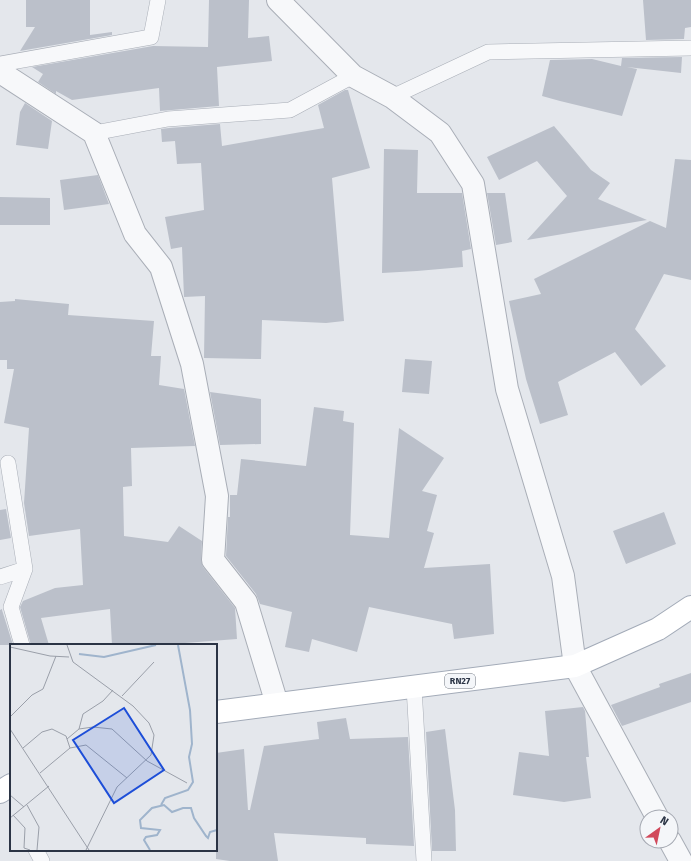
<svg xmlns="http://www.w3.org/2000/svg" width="691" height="861" font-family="'Fira Sans',sans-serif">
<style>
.building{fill:#bbc0ca}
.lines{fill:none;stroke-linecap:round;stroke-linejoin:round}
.service-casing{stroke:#a9aeb7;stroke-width:16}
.minor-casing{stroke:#a9aeb7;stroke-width:24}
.primary-casing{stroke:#a3abb8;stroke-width:24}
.service{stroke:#f7f8fa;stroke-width:15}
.minor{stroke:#f7f8fa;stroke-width:22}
.primary{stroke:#fff;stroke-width:22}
.labels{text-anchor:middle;stroke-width:3;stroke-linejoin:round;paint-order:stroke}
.shield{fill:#f4f6f9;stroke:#676e7b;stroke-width:1}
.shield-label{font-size:9px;font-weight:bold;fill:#2b3445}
.inset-river{fill:none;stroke:#9fb4cc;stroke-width:2}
.inset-road{fill:none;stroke:#9a9fa9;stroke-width:1}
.view{fill:#1d4ed8;fill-opacity:0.15;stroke:#1d4ed8;stroke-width:2}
.inset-edge{fill:none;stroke:#2b3445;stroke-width:2}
</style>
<rect width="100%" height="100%" fill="#e4e7ec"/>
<!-- building -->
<path class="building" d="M26 0H90V35L112 32V35L20 51 35 27H26Z
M209 0H249L248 38 269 36 272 61 217 67 219 106 160 111 159 88 72 100 56 91V94L38 82 43 74 32 67 153 46 208 47Z
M643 0H691V27L685 28 684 39 646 40Z
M682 57 681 73 627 67 637 69 622 116 560 101 542 96 550 60 592 59 621 66 622 58Z
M345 90H348L370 168 332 178 344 321 326 323 262 320 261 359 204 358 205 296 184 297 182 247 171 249 165 217 204 210 201 163 177 164 175 141 162 142 161 129 169 128 220 124 222 146 324 128 318 105Z
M25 103 52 121 48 149 16 145 20 112Z
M554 126 591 170 610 183 598 199 647 220 527 240 567 196 537 161 499 180 487 157Z
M384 149 418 150 417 193H462L471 249 462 251 463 267 417 271 382 273Z
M675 159 691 160V280L664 274 635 329 666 366 641 386 615 352 558 382 568 415 540 424 526 379 509 301 541 294 534 279 650 221 666 228Z
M98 175 109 204 64 210 60 180Z
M487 193H505L512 242 496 245Z
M0 197 50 198V225H0Z
M15 299 69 304 68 315 154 321 151 356H161L159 385 184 389 195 446 131 448 132 486 123 487 124 536 168 542 179 526 202 541 201 559 203 567 235 608 237 639 185 643 186 645H112L110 609 41 618 49 645H31L20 607 23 601 55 588 83 585 80 529 29 536 24 503 29 428 4 423 14 369H7V360H0V302L15 301Z
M405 359 432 361 429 394 402 392Z
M210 392 261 399V444L220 445Z
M314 407 344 411 343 421 354 423 350 535 389 538 399 428 444 458 422 491 437 495 427 531 434 533 424 568 490 564 494 634 454 639 452 624 369 607 357 652 312 639 309 652 285 647 292 612 260 604 256 594 226 556 228 517H230V495H237L241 459 306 466Z
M6 509 11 538 0 540V510Z
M664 512 676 544 626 564 613 531Z
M2 609V610L13 645H0V610Z
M691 673V702L622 726 611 705 660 687 659 684Z
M583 707 585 711 589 757H586L591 798 564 802 513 795 519 752 549 756 545 711Z
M346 718 350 739 408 737 414 846 366 844V838L274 833 278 861H230L216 859V753L244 749 248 810H250L264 746 319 739 317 722Z
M445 729 455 810 456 851H432L426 732Z"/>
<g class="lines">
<!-- service casing -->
<g class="service-casing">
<path id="service" d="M0 64 151 37 158 0
M392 97 488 52 691 48
M94 133 168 119 290 110 353 76
M8 463 25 569 11 607 22 645
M0 577 25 569
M414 687 424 861
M36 850 42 861"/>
</g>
<!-- minor casing -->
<g class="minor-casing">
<path id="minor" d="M278 0 353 76 392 97 440 133 473 184 507 389 563 576 575 666 657 817
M0 72 94 133 135 234 161 267 192 364 217 496 213 560 246 602 277 704
M670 841 681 861"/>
</g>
<!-- primary casing -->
<g class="primary-casing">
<path id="primary" d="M216 712 575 666 658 629 691 607
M0 792 11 785"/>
</g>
<!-- service -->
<use href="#service" class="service"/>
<!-- minor -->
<use href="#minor" class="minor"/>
<!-- primary -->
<use href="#primary" class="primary"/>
</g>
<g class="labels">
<!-- shield labels -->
<rect class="shield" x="445" y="674" width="30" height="14" rx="3"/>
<g class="shield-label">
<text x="460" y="684">RN27</text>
</g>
</g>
<!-- overview -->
<g transform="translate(10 644)">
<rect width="207" height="207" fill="#e4e7ec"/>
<path class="inset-river" d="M69 10 94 13 146 1M151 161 155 154 178 146 183 138 179 113 182 100 180 66 168 1M140 206 134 196 136 193 147 191 150 186 131 184 130 176 142 164 154 161 162 168 173 164H181L184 174 196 192 198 194 200 188 207 186"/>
<path class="inset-road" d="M57 1 63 18 123 62 139 79 144 91 141 111 107 143 76 206M0 3 40 12 59 13M112 52 144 18M0 73 22 51 33 45 46 12M0 85 79 206M69 85 73 70 93 57 103 46M57 95 69 85 83 83 102 85 137 117 177 139M13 104 32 88 42 85 56 92 60 104 30 129M60 104 76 101 117 134M0 151 14 163M17 161 29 183 27 206M3 171 15 184 14 204 20 206M0 174 39 142"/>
<path class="view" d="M114 64 154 126 104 159 63 96Z"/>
<rect width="207" height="207" class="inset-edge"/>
</g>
<!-- north arrow -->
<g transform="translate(659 829) rotate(33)"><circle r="19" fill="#f4f6f9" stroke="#a4a8b1"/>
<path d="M0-3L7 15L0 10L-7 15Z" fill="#d1495b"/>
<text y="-6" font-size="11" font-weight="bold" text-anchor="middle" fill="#2b3445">N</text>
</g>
</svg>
